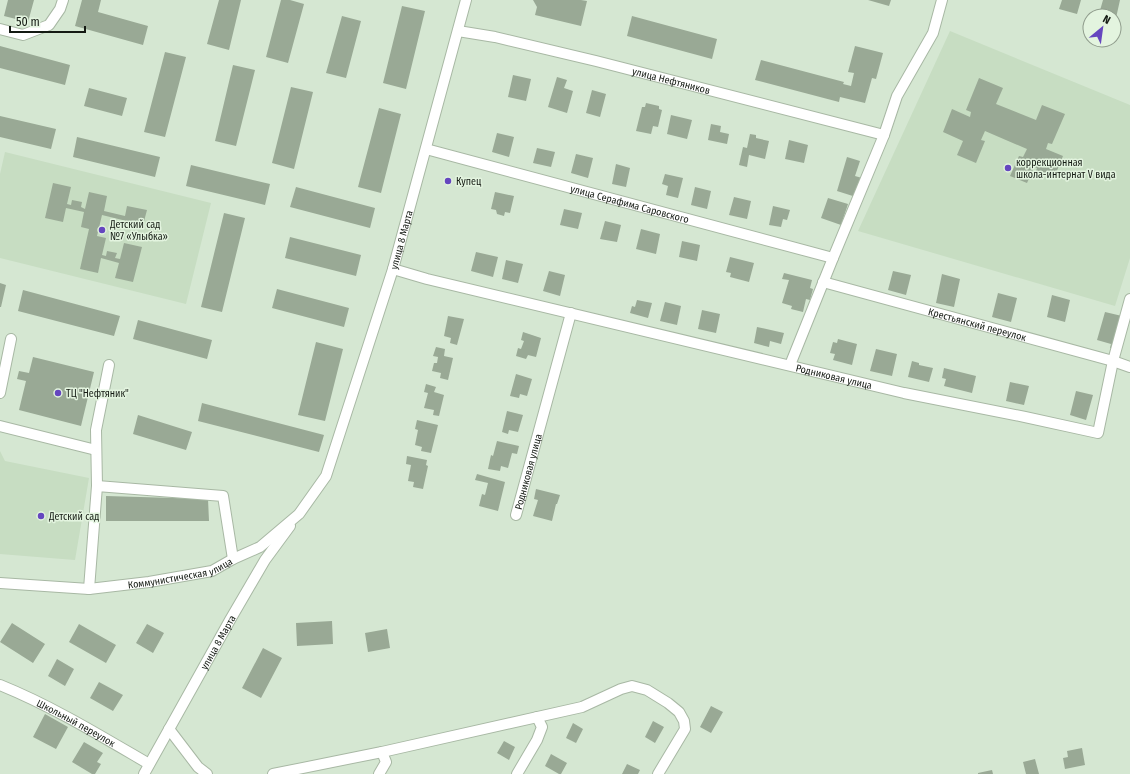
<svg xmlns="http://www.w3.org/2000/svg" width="1130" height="774" font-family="'Fira Sans Condensed',sans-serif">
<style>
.built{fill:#c7ddc2}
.building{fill:#99a995}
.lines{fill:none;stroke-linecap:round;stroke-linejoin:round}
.minor-casing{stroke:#a8b8a4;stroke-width:12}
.minor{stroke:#fff;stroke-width:10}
.poi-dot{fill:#6546bf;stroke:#e3f4df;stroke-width:1.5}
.labels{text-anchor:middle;stroke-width:3;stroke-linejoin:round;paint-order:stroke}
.street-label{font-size:10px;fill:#141a13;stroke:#e3f4df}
.poi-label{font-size:10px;fill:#141a13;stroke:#e3f4df;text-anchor:start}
</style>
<rect width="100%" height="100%" fill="#d5e7d2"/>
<!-- built -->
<path class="built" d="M950 31 1130 105V258L1115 306 858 231Z
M5 152 211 203 186 304 0 258V174Z
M0 451 5 461 89 478 75 560 0 554Z"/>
<!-- building -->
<path class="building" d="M8 0H34L28 22 4 16Z
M82 0H101L98 12 148 26 143 45 75 26Z
M219 0H241L229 50 207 44Z
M281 0H290L304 4 288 63 266 57Z
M533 0H581L587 1 581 26 535 15 537 7Z
M868 0H891L889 6Z
M1062 0H1081L1077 14 1059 9Z
M1103 0H1120L1116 18 1114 17V16H1109L1099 14Z
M402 6 425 11 406 89 383 83Z
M342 16 361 21 346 78 326 73Z
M632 16 717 39 712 59 627 36Z
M0 46 70 65 65 85 0 68Z
M855 46 883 53 876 79 872 78 865 103 840 97 839 102 755 80 761 60 844 82 843 84 851 86 854 73 848 72Z
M165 52 186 57 165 137 144 132Z
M233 65 255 70 236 146 215 141Z
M513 75 531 79 526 101 508 97Z
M557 77 567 80 564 88 573 91 567 113 548 107Z
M979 78 1003 88 996 104 1036 120 1042 105 1065 114 1052 144 1048 143 1046 149 1063 156 1054 178 1036 171 1037 168 1034 167 1027 183 1010 176 1019 156 1023 157 1027 149 985 131 981 140 985 141 976 163 957 155 963 141 943 132 952 109 970 117 971 112 966 110Z
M291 87 313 92 294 169 272 163Z
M89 88 127 98 122 116 84 106Z
M592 90 606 94 600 117 586 113Z
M646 103 659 106V109L662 110 658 127 653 126 651 134 636 131 642 107H645Z
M379 108 401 114 381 193 358 187Z
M671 115 692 120 687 139 667 134Z
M0 116 56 129 51 149 0 137Z
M711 124 721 126 720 132 729 134 727 144 708 140Z
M497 133 514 137 509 157 492 152Z
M750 134 756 135V138L769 141 765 159 749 155 747 167 739 165 743 147 747 148Z
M77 137 160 157 155 177 73 157Z
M789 140 808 145 804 163 785 159Z
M537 148 555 152 551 167 533 163Z
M576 154 593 158 588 178 571 173Z
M847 157 860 161 855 176 862 178 856 197 837 191Z
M616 164 630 168 626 187 612 184Z
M191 165 270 184 265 205 186 186Z
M665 174 683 178 678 198 666 195 668 186 662 184Z
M53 183 71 187 67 204 71 205 72 200 82 202 81 207 85 209 89 192 107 196 104 211 125 216 127 206 147 210 143 225 102 215 97 236 106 238 102 255 106 256 107 251 117 253 115 258 120 259 124 243 142 247 133 282 115 278 119 263 101 258 98 273 80 269 89 229 81 227 84 212 66 208 63 222 45 218Z
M296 187 375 208 370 228 290 207Z
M695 187 711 191 707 209 691 205Z
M495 192 514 196 510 213 505 212 504 216 497 214 496 210 491 209Z
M734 197 751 201 747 219 729 215Z
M828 198 848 204 841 225 821 218Z
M773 206 790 210 787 220 783 219 781 227 769 225Z
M564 209 582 213 578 229 560 225Z
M224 213 245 218 222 312 201 307Z
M605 221 621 225 617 242 600 239Z
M641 229 660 234 656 254 636 249Z
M290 237 361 255 356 276 285 258Z
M682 241 700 245 697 261 679 257Z
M476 252 498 257 493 277 471 271Z
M730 257 754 263 749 282 730 277 731 273 726 272Z
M506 260 523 264 518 283 502 279Z
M549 271 565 275 560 296 543 291Z
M893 271 911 275 906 295 888 290Z
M784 273 812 280 810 288 813 289 810 300 806 299 803 312 791 309 792 306 782 303 789 280 782 279Z
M942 274 960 279 954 307 936 303Z
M0 283 6 285 1 307H0Z
M277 289 349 308 344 327 272 308Z
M23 290 120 316 114 336 18 311Z
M998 293 1017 298 1011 322 992 317Z
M1052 295 1070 300 1065 322 1047 317Z
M637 300 652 303 648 318 630 313 632 306 635 307Z
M665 302 681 306 677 325 660 321Z
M702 310 720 314 716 333 698 329Z
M1105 312 1122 316 1114 349 1110 348 1111 344 1097 340Z
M448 316 464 319 457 345 450 343 451 338 444 336Z
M138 320 212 340 207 359 133 339Z
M757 327 784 333 781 344 770 341 769 347 754 343Z
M523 332 541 338 536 357 528 355 526 359 516 356 518 348 521 349 524 341 521 340Z
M838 339 857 344 852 365 833 360 835 354 830 353 833 342 837 343Z
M316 342 343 349 325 421 298 415Z
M436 347 445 349 444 356 453 358 448 380 440 378 441 373 432 371 434 363H437L438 357 433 356Z
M876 349 897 354 892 376 870 371Z
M33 357 94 372 81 426 19 410 26 381 17 379 19 371 29 373Z
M912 361 919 363V365L933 368 929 382 908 377Z
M944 368 976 376 972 393 944 386 946 379 942 378Z
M516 374 532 379 527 396 520 394 519 398 510 396Z
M1010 382 1029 386 1024 405 1006 401Z
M426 384 436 387 434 392 444 395 439 416 433 415 434 410 424 408 428 393 424 392Z
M1076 391 1093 395 1086 420 1070 415Z
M202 403 324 435 319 452 198 421Z
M507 411 523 415 518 432 509 430 508 434 502 432Z
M138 415 192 432 186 450 133 434Z
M417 420 438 425 431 453 421 451 422 447 415 445 418 430 415 429Z
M497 441 519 446 517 454 512 453 508 468 501 466 500 471 488 469 491 455 493 456Z
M407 456 427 460 426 465 428 466 423 489 413 487 414 482 408 481 411 465 406 464Z
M477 474 505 482 498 511 479 506 482 494 485 495 488 483 475 480Z
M536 489 560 495 557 504H556L552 521 533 516 538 500 534 499Z
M106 496 208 499 209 521H106Z
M332 621 333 644 297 646 296 623Z
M12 623 45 644 33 663 0 642Z
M79 624 116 645 106 663 69 642Z
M147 624 164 633 153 653 136 643Z
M387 629 390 648 368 652 365 633Z
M263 648 282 658 261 698 242 688Z
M57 659 74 669 65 686 48 676Z
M99 682 123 695 113 711 90 698Z
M711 706 723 712 711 733 700 727Z
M45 714 68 727 56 749 33 737Z
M653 721 664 727 655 743 645 737Z
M573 723 583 729 576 743 566 738Z
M504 741 515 747 509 760 497 753Z
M84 742 103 753 97 762 101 764 95 774H92L72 762Z
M1082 748 1085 765 1065 769 1063 758 1068 757 1067 751Z
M551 754 567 763 561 774H559L545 766Z
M1035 759 1039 774H1026L1023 762Z
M627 764 640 770 638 774H622Z
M992 770 993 774H978V773Z"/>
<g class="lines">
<!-- minor casing -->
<g class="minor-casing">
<g id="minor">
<path d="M0 29 23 35 49 25 60 9 63 0"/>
<path id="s1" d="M458 31 495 37 596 61 884 135"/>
<path id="s2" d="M426 149 833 258"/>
<path id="s3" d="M393 269 427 279 904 393 1025 417 1098 433 1113 361 1130 299"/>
<path id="s4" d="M823 282 1113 361 1130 367"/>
<path d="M790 365 833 258 884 135 897 96 933 33 942 0"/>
<path d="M0 393 11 339"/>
<path d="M0 426 96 450"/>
<path d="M97 486 96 430 109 365"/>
<path id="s5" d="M516 515 571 313"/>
<path id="s6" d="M0 583 89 589 149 582 212 571 233 559 260 547 299 514 326 476 393 269 466 0"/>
<path d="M89 589 97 486 223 496 233 559"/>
<path id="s7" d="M0 685C52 706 101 736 149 764"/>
<path d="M169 729 198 767 207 774"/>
<path id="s8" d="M144 774 230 620 265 560 290 526"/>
<path d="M273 774 382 752 582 707 621 689 632 686 647 690 668 703 679 712 684 721 685 729 658 774"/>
<path d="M379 774 386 762 382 752"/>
<path d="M517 774 537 740 542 727 537 717"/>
</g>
</g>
<!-- minor -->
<use href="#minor" class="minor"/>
</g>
<!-- markers -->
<g class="poi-dot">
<circle cx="1008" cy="168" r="4"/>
<circle cx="448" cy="181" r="4"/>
<circle cx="102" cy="230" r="4"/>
<circle cx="58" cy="393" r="4"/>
<circle cx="41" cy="516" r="4"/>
</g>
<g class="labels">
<!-- street labels -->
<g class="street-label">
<text dy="4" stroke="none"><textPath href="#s1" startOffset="219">улица Нефтяников</textPath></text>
<text dy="4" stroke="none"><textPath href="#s2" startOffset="211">улица Серафима Саровского</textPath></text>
<text dy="4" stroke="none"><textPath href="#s6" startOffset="613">улица 8 Марта</textPath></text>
<text dy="4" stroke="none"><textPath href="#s4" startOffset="160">Крестьянский переулок</textPath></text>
<text dy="4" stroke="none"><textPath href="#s3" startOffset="454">Родниковая улица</textPath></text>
<text dy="4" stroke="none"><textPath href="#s5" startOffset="45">Родниковая улица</textPath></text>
<text dy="4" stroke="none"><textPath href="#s6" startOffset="182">Коммунистическая улица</textPath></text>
<text dy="4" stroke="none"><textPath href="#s8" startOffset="151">улица 8 Марта</textPath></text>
<text dy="4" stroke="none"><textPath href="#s7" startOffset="85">Школьный переулок</textPath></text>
</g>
<!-- poi labels -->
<g class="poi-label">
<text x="1016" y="166">коррекционная<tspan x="1016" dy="12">школа-интернат V вида</tspan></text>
<text x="456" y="185">Купец</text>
<text x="110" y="228">Детский сад<tspan x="110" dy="12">№7 «Улыбка»</tspan></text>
<text x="66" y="397">ТЦ "Нефтяник"</text>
<text x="49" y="520">Детский сад</text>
</g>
</g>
<!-- north arrow -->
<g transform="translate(1102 28) rotate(29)"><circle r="19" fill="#e3f4df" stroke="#909d8d"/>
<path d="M0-3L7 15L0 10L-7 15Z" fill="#6546bf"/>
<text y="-6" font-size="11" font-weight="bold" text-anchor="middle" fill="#141a13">N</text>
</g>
<!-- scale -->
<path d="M10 26v6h75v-6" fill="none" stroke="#141a13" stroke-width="2"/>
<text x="16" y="26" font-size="12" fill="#141a13" stroke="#e3f4df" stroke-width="3" paint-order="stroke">50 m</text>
</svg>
